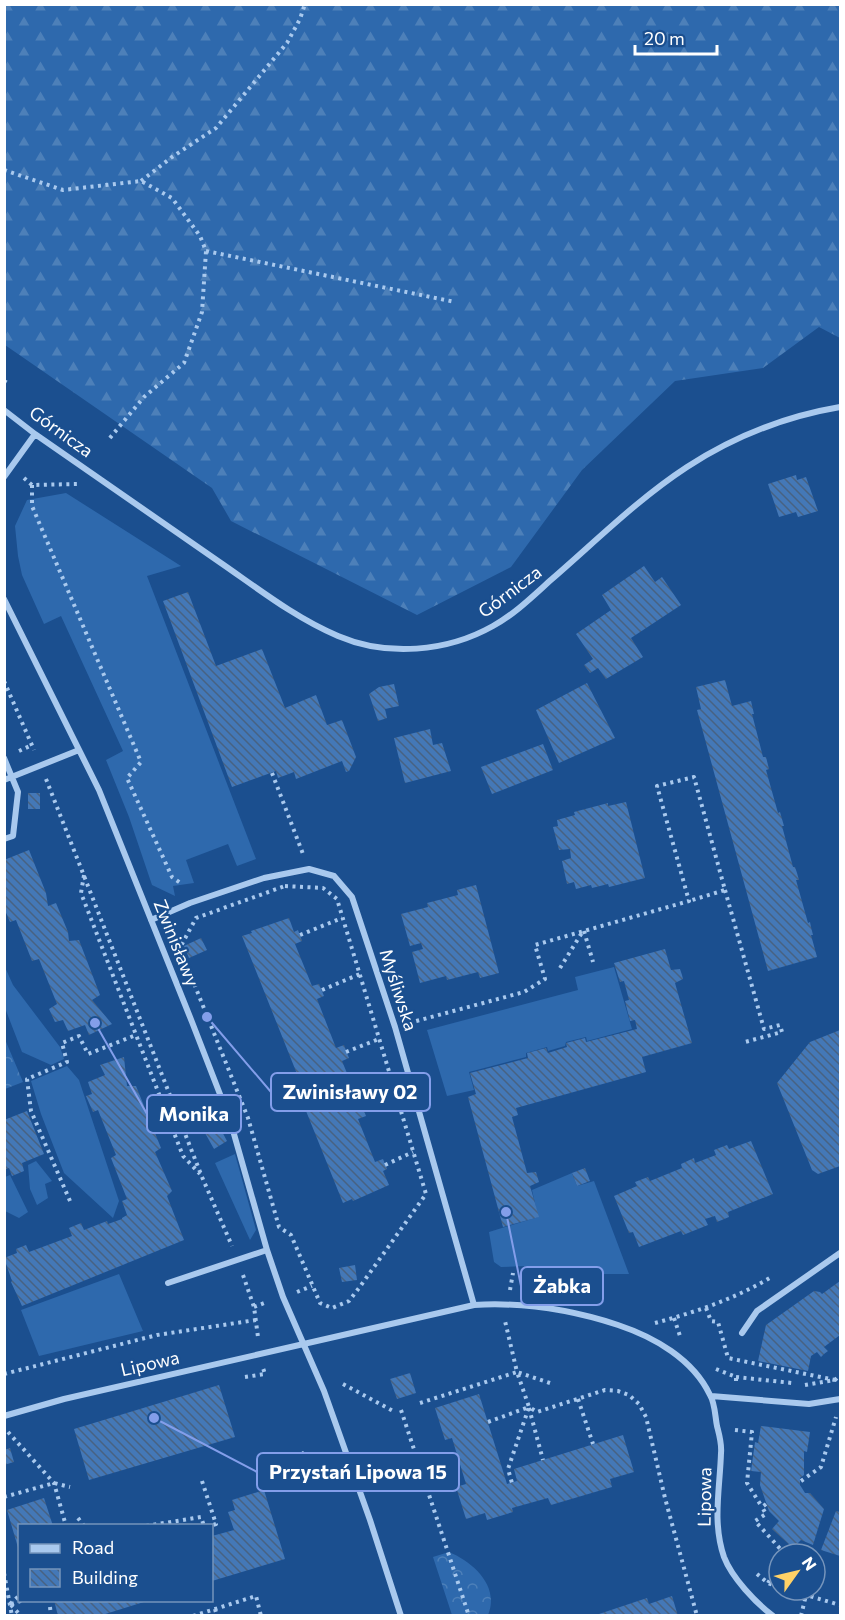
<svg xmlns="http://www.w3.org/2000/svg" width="845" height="1620" font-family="Commissioner,sans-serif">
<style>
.grass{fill:#2e69ad}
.forest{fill:url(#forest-firs)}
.park{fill:url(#park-crowns)}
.building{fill:url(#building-back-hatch)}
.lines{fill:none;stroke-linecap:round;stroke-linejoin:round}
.path{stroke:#a9c9ee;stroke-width:4;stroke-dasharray:3 4.5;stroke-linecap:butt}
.minor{stroke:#a9c9ee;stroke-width:6}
.labels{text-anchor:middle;stroke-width:4.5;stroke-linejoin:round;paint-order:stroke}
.street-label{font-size:18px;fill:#fff;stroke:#1b4f8f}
.leader{fill:none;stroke:#839eea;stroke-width:2}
.callout-dot{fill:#839eea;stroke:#1b4f8f;stroke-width:2}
.callout{fill:#1b4f8f;stroke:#839eea;stroke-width:2}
.callout-label{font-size:20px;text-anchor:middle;font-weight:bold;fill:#fff}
</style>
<defs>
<pattern id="forest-firs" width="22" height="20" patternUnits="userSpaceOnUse" patternTransform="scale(1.5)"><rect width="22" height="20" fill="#2e69ad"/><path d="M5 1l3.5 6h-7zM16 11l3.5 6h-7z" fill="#4d80b9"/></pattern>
<pattern id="park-crowns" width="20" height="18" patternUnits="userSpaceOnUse" patternTransform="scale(1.5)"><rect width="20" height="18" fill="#2e69ad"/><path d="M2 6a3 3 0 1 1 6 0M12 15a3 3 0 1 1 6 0" fill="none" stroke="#4d80b9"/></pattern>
<pattern id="building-back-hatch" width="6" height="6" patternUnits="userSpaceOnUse" patternTransform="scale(1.5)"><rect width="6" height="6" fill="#4478b7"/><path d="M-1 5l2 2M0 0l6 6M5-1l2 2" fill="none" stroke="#486282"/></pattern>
</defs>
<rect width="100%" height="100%" fill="#1b4f8f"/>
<!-- grass -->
<path class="grass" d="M66 493 181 566 147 576 256 859 237 866 228 844 186 860 194 883 173 886 175 896 152 885 129 817 106 760 123 751 61 616 44 624 22 575 18 556 15 526 27 500Z
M4 965 13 985 60 1047 64 1059 51 1065 22 1052 5 1008Z
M614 967 632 1029 587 1041 586 1037 566 1042 565 1046 548 1051 547 1047 526 1053V1057L469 1072 474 1090 447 1096 427 1030 578 990 575 977Z
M67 1066 79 1080 119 1201 113 1218 64 1173 41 1114 31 1081Z
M235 1154 256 1230 250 1240 215 1163Z
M36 1161 52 1181 45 1184 48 1198 37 1205 30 1189 28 1165Z
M572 1173 577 1186 594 1181 629 1274H567L527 1266 501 1267 494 1262 489 1232 538 1217 532 1190Z
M10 1175 28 1212 19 1218 5 1211V1177Z
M119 1274 143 1331 39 1356 21 1310Z"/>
<!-- forest -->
<path class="forest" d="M5 4 840 5V338L819 327 763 368 675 381 582 470 511 567 417 615 231 521 212 488 5 345Z"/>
<!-- park -->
<path class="park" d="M4 1037 23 1082 5 1089H4Z
M449 1552C473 1562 500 1586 488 1615H452L433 1557Z"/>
<!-- building -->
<path class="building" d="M796 475 797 480 806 477 818 511 798 517 796 512 779 517 768 484Z
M644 566 655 582 662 577 681 605 631 638 643 657 606 679 598 668 590 673 584 665 593 659 576 634 611 610 602 595Z
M188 592 216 666 262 649 285 708 316 695 327 725 342 720 356 757 349 771 346 772 342 761 296 779 294 772 278 778 276 771 232 787 163 601Z
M725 680 732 706 751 701 754 714H752L763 757H766L769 769 766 770 778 813 780 812 784 826H782L793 867H795L797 873 799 880H796L808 923 810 922 811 927 813 935H811L817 957 768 971 697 710 701 709 696 687Z
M587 683 615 738 559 763 536 710Z
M394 684 399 706 385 709 387 718 378 721 369 694 379 687Z
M430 729 433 745 442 743 451 771 405 783 394 738Z
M543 744 553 770 492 794 481 767Z
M28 793H40V809H28Z
M626 802 645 878 609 887 608 884 592 888 591 885 576 889 574 882 567 884 562 861 571 858 570 849 559 850 553 827 558 826 557 820 575 815 574 812 608 803V806Z
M29 850 46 893 48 906 56 903 68 932 69 941 79 940 100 995 92 1000 112 1024 89 1035 85 1025 68 1031 63 1020 55 1022 49 1009 57 1004 39 959 32 961 16 920 10 922 4 908V860Z
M476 885 499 973 480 978 478 972 447 980 446 976 420 983 412 952 423 949 421 943 410 946 401 914 428 907 427 903 458 895 457 890Z
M289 918 294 932 298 930 302 941 295 944 312 986 319 984 324 996 317 999 336 1048 344 1045 349 1058 342 1061 351 1083 345 1086 353 1107 361 1103 366 1116 358 1119 375 1162 383 1159 387 1169 383 1171 389 1185 353 1201 352 1199 343 1203 302 1101 307 1099 242 936 252 933 251 931Z
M201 938 207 950 189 958 184 946Z
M665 949 671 970 680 969 682 975 683 979 675 983 692 1043 642 1057 646 1072 516 1108 518 1115 512 1117 527 1173 536 1172 539 1182 530 1186 539 1217 503 1227 468 1097 476 1094 470 1073 528 1058 527 1053 546 1048 548 1053 567 1047 566 1043 585 1038 586 1042 637 1029 635 1020 630 1021 625 1001 629 1000 624 981 620 982 614 963Z
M840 1030V1166L818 1174 812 1170 777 1083 810 1042Z
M124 1057 127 1086H136L161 1148 155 1152 172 1191 167 1196 184 1240 22 1306 11 1282 12 1281 4 1258 17 1253 16 1249 26 1245 29 1252 72 1236 69 1228 81 1223 84 1230 107 1221 108 1224 122 1219V1218L127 1215 122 1201 127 1199 111 1158 116 1155 98 1110 93 1112 86 1096 92 1094 88 1082 105 1075 100 1065Z
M27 1111 44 1154 22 1163 24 1171 12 1176 9 1168 4 1170V1120Z
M219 1126 227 1141 214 1149 205 1133Z
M751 1141 773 1194 728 1212 729 1217 717 1222 715 1216 705 1219 708 1225 683 1235 681 1231 639 1247 633 1232 629 1233 614 1196 637 1186 635 1182 648 1177 650 1181 682 1168 681 1164 694 1158 695 1163 716 1155 714 1150 727 1145 729 1149Z
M585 1168 590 1181 577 1186 572 1173Z
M355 1265 357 1280 342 1282 339 1268Z
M840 1281V1335L824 1347 828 1351 824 1354 821 1357 817 1352 811 1356 808 1371 758 1361 766 1325 814 1291 820 1292 822 1294Z
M410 1373 416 1393 397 1399 390 1379Z
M219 1385 235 1437 89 1480 74 1429Z
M479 1394 507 1484 517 1481 514 1469 623 1435 634 1472 610 1479 612 1487 551 1505 548 1498 512 1508 513 1512 487 1520 485 1513 466 1519 456 1487 466 1484 452 1438 445 1440 435 1408Z
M761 1426 810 1432 807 1452 804 1451V1475L800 1478V1485L805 1493H810L824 1509 813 1545 801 1540 793 1548 772 1529 779 1521 769 1511 760 1485 761 1472 751 1471 755 1442 758 1443Z
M10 1448 14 1462 4 1465V1450Z
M264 1490 285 1559 212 1581V1536L234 1530 228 1512 235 1510 232 1500Z
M44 1498 53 1526H20L19 1551 7 1510Z
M836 1511 840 1512V1556L821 1550Z
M672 1596 678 1616H593L647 1598 649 1604Z
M54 1600H147V1601L99 1616H58Z"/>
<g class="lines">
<!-- path -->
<path class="path" d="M4 170 63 190 141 181 172 198 200 236 206 251 202 312 184 363 144 397 109 439
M141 181 172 157 216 128 287 43 300 19 305 4
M206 251 455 302
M4 381 9 384
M24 478 32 485 77 484
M32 485V506L141 762 127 778 172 877 182 884
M4 681 34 750
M19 751 32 745
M272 773 303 854
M46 779 202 1177 232 1246
M84 875 81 893 183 1156 200 1174
M285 886 323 888 337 899 426 1194 359 1288 349 1301 332 1308 320 1303 291 1235 279 1227 248 1118 181 951 182 944 196 918Z
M725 890 764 1029 780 1025 782 1032 745 1042
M584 931 593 962
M300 935 342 918
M560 968 583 931
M322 990 360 974
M409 1023 524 992 545 979 535 945 689 901 657 786 694 777 725 890 689 901
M346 1052 379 1039
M363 1109 397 1097
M385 1165 413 1152
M70 1201 31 1111 27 1079 67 1062 62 1043 79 1036 88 1054 136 1035
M243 1275 254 1307 258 1337
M510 1290 513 1273
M297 1292 312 1286
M254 1307 267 1302
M706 1308 711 1321 718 1322 728 1358 835 1380 836 1382
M674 1318 680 1336
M655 1323C696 1312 737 1298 773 1276
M716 1369 736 1377V1382
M4 1374 157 1335 256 1320
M245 1377 265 1374 263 1368
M736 1377 792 1383
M550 1383 517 1372 529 1407 537 1412 605 1390 618 1391 629 1395 639 1404 646 1417 665 1498 697 1616
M343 1384 395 1412
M805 1385 835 1380 840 1375
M578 1399 593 1444
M420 1403 517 1372 505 1321
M529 1408 543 1460
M401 1410 469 1616
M488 1422 529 1407 508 1469 512 1483
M735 1430 752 1432 747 1483 762 1507
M8 1432 54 1483 66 1526
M288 1458 304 1453
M202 1481 216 1524 210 1526
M801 1481 821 1467 836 1417
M4 1497 54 1483 70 1487
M766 1504 762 1507 766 1514 755 1521 785 1554
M78 1518 84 1526
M146 1526 201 1517 204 1526
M4 1573 12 1616
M757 1574 768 1583 779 1587
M768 1583 779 1564
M789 1590 840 1605
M10 1604 20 1595
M11 1604 24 1600
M11 1605 21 1616
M50 1607 51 1616
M215 1609 217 1616
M193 1616 256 1596 261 1616
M801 1616 806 1595"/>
<!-- minor -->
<path class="minor" d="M4 410 35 434C96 476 157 518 218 561 256 587 295 618 338 636 387 657 447 652 493 626 515 614 534 595 552 579 596 541 638 499 687 467 733 437 787 416 840 407
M4 477 35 434
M4 599 99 790 192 1022 230 1120 267 1250 283 1297 324 1391 370 1520 401 1616
M4 758 18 792 13 836 4 839
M4 780 79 750
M151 920 190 903 264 878 309 869 334 876 352 897 395 1027 474 1305
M168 1283 267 1250
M742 1333 757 1311 840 1253
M711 1396 809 1404 840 1399
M4 1416 64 1399 474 1305C523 1302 572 1310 618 1325 654 1337 693 1359 710 1395 715 1403 715 1416 717 1426 719 1434 722 1444 721 1453 720 1488 712 1522 724 1557 732 1578 756 1603 773 1616"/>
</g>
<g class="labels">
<!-- street labels -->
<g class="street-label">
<text transform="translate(61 432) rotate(36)" y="6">Górnicza</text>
<text transform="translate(510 592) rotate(-37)" y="6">Górnicza</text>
<text transform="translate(176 943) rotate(68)" y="6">Zwinisławy</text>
<text transform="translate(398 990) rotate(72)" y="6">Myśliwska</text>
<text transform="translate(150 1364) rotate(-13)" y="6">Lipowa</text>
<text transform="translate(705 1497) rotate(-89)" y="6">Lipowa</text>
</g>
</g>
<!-- callouts -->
<path class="leader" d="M207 1017L271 1092M95 1023L147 1114M506 1212L521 1286M154 1418L257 1472"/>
<g class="callout-dot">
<circle cx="207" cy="1017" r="6"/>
<circle cx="95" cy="1023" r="6"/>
<circle cx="506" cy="1212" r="6"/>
<circle cx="154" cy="1418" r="6"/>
</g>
<g class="callout">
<rect x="271" y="1073" width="159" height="38" rx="6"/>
<rect x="147" y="1095" width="94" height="38" rx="6"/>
<rect x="521" y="1267" width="82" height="38" rx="6"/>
<rect x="257" y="1453" width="202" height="38" rx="6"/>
</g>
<g class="callout-label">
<text x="350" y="1099">Zwinisławy 02</text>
<text x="194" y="1121">Monika</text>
<text x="562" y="1293">Żabka</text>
<text x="358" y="1479">Przystań Lipowa 15</text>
</g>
<!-- border -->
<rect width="845" height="1620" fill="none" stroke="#ffffff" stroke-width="12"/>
<!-- legend -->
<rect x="18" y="1524" width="195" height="78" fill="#1b4f8f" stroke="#7695bc" stroke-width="1.5"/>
<rect x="30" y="1544" width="30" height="9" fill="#a9c9ee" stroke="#7695bc" stroke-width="1.5"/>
<text x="72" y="1554" font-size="18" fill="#ffffff">Road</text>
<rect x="30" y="1569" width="30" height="18" fill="url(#building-back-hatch)" stroke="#7695bc" stroke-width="1.5"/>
<text x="72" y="1584" font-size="18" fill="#ffffff">Building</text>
<!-- north arrow -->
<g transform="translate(797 1572) rotate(56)"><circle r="28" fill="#1b4f8f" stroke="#7695bc" stroke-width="1.5"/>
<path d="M0-4.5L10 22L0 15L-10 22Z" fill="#ffd166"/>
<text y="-9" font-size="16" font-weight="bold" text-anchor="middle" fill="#ffffff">N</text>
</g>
<!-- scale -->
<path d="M635 45v9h82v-9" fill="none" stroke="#ffffff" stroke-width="3"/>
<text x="644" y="45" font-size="18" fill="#ffffff" stroke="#1b4f8f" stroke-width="4.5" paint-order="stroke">20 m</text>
</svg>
